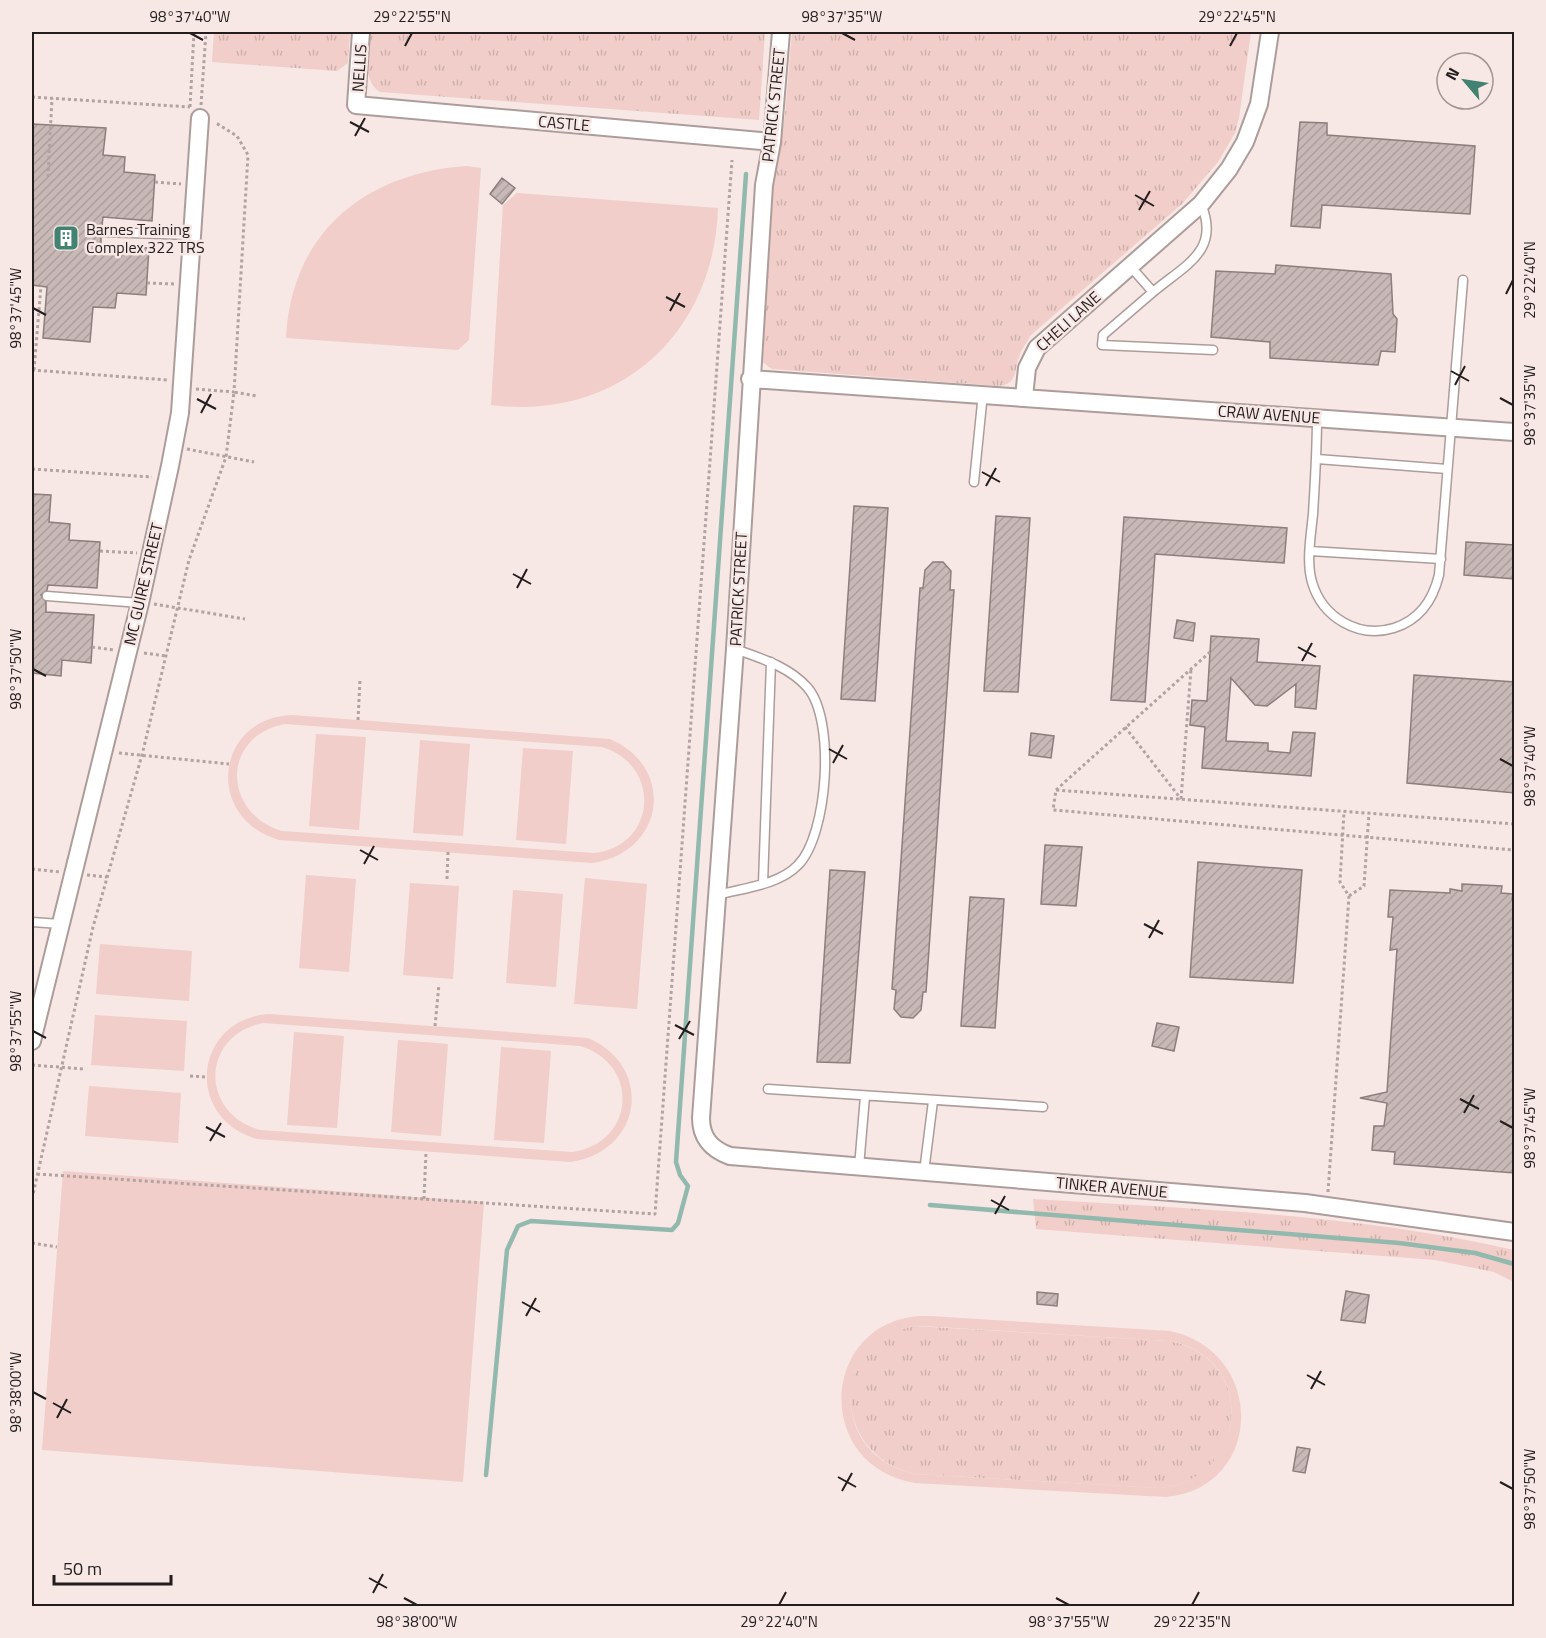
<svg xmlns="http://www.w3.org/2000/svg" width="1546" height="1638" font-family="'Titillium Web',sans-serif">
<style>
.grass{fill:url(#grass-tufts)}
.pitch{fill:#f1cec9;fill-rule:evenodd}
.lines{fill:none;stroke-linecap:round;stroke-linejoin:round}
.stream{stroke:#92b9ad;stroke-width:4.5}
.building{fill:url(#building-hatch);stroke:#8c7e7c;stroke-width:1.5}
.lane-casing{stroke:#ac9d9b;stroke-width:11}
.street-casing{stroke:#ac9d9b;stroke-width:20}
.path{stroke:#b0a3a2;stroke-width:3;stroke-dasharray:3 3;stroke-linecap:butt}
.lane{stroke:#fff;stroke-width:8}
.street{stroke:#fff;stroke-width:16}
.ticks{fill:none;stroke:#231d1d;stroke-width:2}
.labels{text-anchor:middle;stroke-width:5;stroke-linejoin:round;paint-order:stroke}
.street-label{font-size:16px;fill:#231d1d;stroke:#f7e7e5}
.poi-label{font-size:16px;fill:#231d1d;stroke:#f7e7e5;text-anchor:start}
.neatline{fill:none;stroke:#231d1d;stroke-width:2}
.ticks-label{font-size:15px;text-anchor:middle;fill:#231d1d}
</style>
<defs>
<pattern id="grass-tufts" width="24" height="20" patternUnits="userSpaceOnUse" patternTransform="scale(1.5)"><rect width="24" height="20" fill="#f1cec9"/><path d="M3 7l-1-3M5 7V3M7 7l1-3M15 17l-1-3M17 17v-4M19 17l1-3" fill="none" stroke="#ceb0ac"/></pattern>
<pattern id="building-hatch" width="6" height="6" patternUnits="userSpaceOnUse" patternTransform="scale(1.5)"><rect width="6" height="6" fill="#c8b9b7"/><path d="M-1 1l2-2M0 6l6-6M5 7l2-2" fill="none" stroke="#ac9f9d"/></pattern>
</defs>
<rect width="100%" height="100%" fill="#f7e7e5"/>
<!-- grass -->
<path class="grass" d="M214 32H350L348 63 337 71 212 62Z
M370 32H765L759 120 380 92C361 80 368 50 370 32Z
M792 32H1251L1239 118 1235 133 1218 162 1183 203 1031 335C1027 342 1021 350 1019 357 1014 370 1018 384 999 386L772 369 761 361 772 182 785 115Z
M1033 1199C1193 1209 1357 1214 1514 1250V1282L1494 1272 1435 1260 1036 1229Z
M914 1326 1169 1341C1258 1357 1250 1480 1159 1488L916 1474C831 1456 827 1341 914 1326Z"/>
<!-- pitch -->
<path class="pitch" d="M466 166 481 168 469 340 458 350 286 338C291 233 365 173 466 166Z
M517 193 718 208C714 335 618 421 491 405L503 205Z
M292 715 610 739C677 768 664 853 592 863L279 840C204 818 215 718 292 715ZM285 724 602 747C662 765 657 846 594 853L282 831C222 813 221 736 285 724Z
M316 734 366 737 359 830 309 826Z
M420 740 470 744 463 836 413 833Z
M523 748 573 751 566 844 516 840Z
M306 875 356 879 349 972 299 968Z
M585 878 647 884 637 1009 574 1004Z
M410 883 459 886 453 979 403 975Z
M513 890 563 894 556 987 506 983Z
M100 944 192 951 189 1001 96 994Z
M270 1014 588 1038C655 1067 642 1152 570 1162L257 1139C183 1118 194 1018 270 1014ZM263 1023 580 1046C641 1064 635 1144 572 1152L260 1130C199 1113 201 1035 263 1023Z
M95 1015 187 1021 184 1071 91 1065Z
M294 1032 344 1036 337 1128 287 1125Z
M398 1040 448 1044 441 1136 391 1132Z
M501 1047 551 1051 544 1143 494 1140Z
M89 1086 181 1093 178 1143 85 1136Z
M63 1171 484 1202 463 1482 42 1450Z
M930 1316 1170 1331C1267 1352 1264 1488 1166 1497L915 1483C808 1465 822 1312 930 1316ZM921 1326 1169 1341C1258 1356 1250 1480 1159 1488L916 1474C826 1457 830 1333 921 1326Z"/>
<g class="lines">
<!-- stream -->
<path class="stream" d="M930 1205 1399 1243 1475 1253 1514 1264
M486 1475 507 1250 518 1226 531 1221 672 1230 678 1223 688 1186 680 1175 676 1162 746 174"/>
</g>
<!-- building -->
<path class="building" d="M1300 122 1327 123V135L1475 146 1470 214 1322 205 1320 228 1291 226Z
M32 124 106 128 103 155 125 157 124 172 155 175 152 221 103 217 102 226 95 229 96 235 101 238V245L149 248 146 295 117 293 115 308 93 307 90 342 43 338 47 287 32 285Z
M502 178 515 188 502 204 490 194Z
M1276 265 1391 274 1393 314 1397 319 1395 352 1381 351 1378 365 1270 358V342L1211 337 1216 271 1275 274Z
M32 494 51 495 49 522 70 524 69 540 100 542 97 588 48 585 47 590 41 595 46 602V612L94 615 91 663 62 660 61 676 32 673Z
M854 506 888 508 875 701 841 699Z
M996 516 1030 518 1018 692 984 691Z
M1124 517 1287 528 1284 563 1155 554 1145 702 1111 700Z
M1466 542 1515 545V579L1464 575Z
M933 562H943L951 571 950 590H954L926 992H923L921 1010 913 1018 901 1017 894 1009 896 990 892 989 920 588H923L925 570Z
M1177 620 1195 623 1193 641 1174 638Z
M1211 636 1259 639 1257 662 1320 666 1316 709 1295 707 1296 684 1267 706 1255 705 1231 678 1226 741 1268 743V751L1290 753 1293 732 1315 733 1311 776 1202 768 1205 727 1190 725 1192 700 1207 701Z
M1414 675 1515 682V793L1407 783Z
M1031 733 1054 736 1051 758 1029 755Z
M1045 845 1082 847 1076 906 1041 904Z
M1198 862 1302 870 1293 983 1190 977Z
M830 870 865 872 850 1063 817 1062Z
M1462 884 1502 886 1501 893 1513 894 1512 899H1515V1173L1394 1164 1395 1152 1372 1150 1374 1126H1384L1387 1103 1360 1098 1387 1092 1397 949 1390 950 1393 917H1388L1390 890 1450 893V889L1462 891Z
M970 897 1004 899 995 1028 961 1026Z
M1157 1023 1179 1027 1174 1051 1152 1046Z
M1346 1291 1369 1295 1365 1323 1341 1320Z
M1037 1292 1058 1294 1057 1306 1037 1304Z
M1297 1447 1310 1449 1305 1473 1293 1471Z"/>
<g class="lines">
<!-- lane casing -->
<g class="lane-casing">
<path id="lane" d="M101 232 192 235
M1130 266 1153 292 1103 335 1102 345 1213 350
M1153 292C1185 265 1221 251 1201 204
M1317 417C1317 450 1315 481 1313 514 1311 535 1306 562 1312 582 1322 617 1358 639 1394 628 1419 620 1433 600 1439 575L1463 280
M1317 459 1447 469
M974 482 983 393
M1310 551 1441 559
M47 596 140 603
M763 883 771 662
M718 895C743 888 779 885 798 865 828 835 836 719 807 687 788 666 760 658 735 649
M32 922 60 924
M768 1089 1043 1107
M859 1167 865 1096
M924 1172 933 1101"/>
</g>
<!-- street casing -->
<g class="street-casing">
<path id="street" d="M361 32 356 105 772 142
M781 32 772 142 764 185 735 649 701 1118C701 1138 711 1149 730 1156L1305 1203 1514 1232
M750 379 1514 432
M1024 397 1027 368 1037 348 1201 204 1229 169 1245 142 1259 104 1270 32
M32 1041 140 603 170 466 180 413 200 118"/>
</g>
<!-- path -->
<path class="path" d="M32 97 190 107
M201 105 206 32
M190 107 194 32
M48 177 52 98
M155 182 181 184
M147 283 175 284
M32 370 167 380
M34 370 41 286
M196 389 234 392 248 155 237 136 216 123
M187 449 254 462
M32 469 152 477
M100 551 137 553
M154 604 245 619
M92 647 114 650
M144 653 166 656
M358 720 360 680
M1125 727 1181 799
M119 753 229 764
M1056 790 1210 652
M1181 799 1191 669
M1514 824 1056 790 1053 810 1514 850
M32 869 60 872
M87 875 107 877
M447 879 448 852
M1349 896 1364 886 1369 813
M435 1026 439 984
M32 1065 84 1069
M190 1076 206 1077
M37 1174 655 1214 732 160
M1328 1192 1349 896 1340 882 1344 812
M32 1199 93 927 142 755 189 560 226 457 234 392 257 396
M424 1199 426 1152
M32 1243 57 1247"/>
<!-- lane -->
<use href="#lane" class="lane"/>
<!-- street -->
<use href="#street" class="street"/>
</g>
<!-- ticks -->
<path class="ticks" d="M190 33 203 40M842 33 855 40M405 46 412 33M1230 46 1237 33M350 122 369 132M355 136 365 118M1135 195 1154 206M1139 210 1150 191M1506 294 1513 280M666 297 685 307M33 308 46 315M670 311 680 293M1451 371 1469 381M1455 385 1465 366M1500 398 1513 405M197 399 216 409M201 413 211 394M982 472 1000 482M986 486 996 468M513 574 531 584M517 588 527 569M1298 647 1316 657M1302 661 1312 643M33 669 46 676M829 749 847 759M1500 759 1513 766M833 763 843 745M360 850 378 860M364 864 374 846M1144 924 1163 934M1149 938 1159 920M675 1025 694 1035M33 1031 46 1038M679 1039 690 1021M1460 1099 1479 1109M1464 1113 1474 1095M1500 1121 1513 1128M206 1127 225 1137M210 1141 221 1123M991 1200 1009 1210M995 1214 1005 1196M522 1302 540 1312M526 1316 536 1298M1307 1375 1325 1385M1311 1389 1321 1371M33 1392 46 1399M53 1403 71 1413M57 1418 67 1399M838 1477 856 1487M1500 1482 1513 1489M842 1491 852 1473M369 1578 387 1588M373 1593 383 1574M404 1598 417 1605M1056 1598 1069 1605M779 1605 786 1592M1192 1605 1199 1592"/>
<!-- icons -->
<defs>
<g id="building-square" transform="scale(1.35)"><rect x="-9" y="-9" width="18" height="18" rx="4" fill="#418271" stroke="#f7e7e5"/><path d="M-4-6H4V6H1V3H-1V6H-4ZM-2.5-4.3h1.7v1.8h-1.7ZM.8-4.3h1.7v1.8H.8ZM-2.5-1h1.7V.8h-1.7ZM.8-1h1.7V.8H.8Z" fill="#fff"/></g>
</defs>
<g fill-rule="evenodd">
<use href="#building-square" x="66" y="238"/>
</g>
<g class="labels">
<!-- street labels -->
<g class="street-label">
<text transform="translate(359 68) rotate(-86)" y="6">NELLIS</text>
<text transform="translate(773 105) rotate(-84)" y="6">PATRICK STREET</text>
<text transform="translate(564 123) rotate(5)" y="6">CASTLE</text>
<text transform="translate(1068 321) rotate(-42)" y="6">CHELI LANE</text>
<text transform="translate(1269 414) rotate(4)" y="6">CRAW AVENUE</text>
<text transform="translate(143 584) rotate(-77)" y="6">MC GUIRE STREET</text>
<text transform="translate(738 589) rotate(-87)" y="6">PATRICK STREET</text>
<text transform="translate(1112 1187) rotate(5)" y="6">TINKER AVENUE</text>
</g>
<!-- poi labels -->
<g class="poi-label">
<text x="86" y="235">Barnes Training<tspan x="86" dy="18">Complex 322 TRS</tspan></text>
</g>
</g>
<!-- border -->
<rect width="1546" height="1638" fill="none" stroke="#f7e7e5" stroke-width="66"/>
<!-- north arrow -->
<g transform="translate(1465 81) rotate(299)"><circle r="28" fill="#f7e7e5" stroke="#a29695" stroke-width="1.5"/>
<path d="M0-4.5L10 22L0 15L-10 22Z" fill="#418271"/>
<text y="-9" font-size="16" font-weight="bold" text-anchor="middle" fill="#231d1d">N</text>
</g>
<!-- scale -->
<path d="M54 1575v9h117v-9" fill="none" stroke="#231d1d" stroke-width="3"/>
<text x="63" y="1575" font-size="18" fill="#231d1d" stroke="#f7e7e5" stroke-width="4.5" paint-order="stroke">50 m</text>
<rect x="33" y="33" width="1480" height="1572" class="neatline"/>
<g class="ticks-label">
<text x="190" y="22">98°37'40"W</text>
<text x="412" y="22">29°22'55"N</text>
<text x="842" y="22">98°37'35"W</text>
<text x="1237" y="22">29°22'45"N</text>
<text transform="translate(1530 280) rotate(-90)" y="5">29°22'40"N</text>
<text transform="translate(16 308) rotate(-90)" y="5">98°37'45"W</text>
<text transform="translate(1530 405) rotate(-90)" y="5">98°37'35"W</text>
<text transform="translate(16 669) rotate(-90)" y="5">98°37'50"W</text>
<text transform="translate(1530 766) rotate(-90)" y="5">98°37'40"W</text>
<text transform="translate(16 1031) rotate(-90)" y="5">98°37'55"W</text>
<text transform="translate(1530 1128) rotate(-90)" y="5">98°37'45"W</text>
<text transform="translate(16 1392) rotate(-90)" y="5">98°38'00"W</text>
<text transform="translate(1530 1489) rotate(-90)" y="5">98°37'50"W</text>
<text x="417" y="1627">98°38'00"W</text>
<text x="779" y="1627">29°22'40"N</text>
<text x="1069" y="1627">98°37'55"W</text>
<text x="1192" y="1627">29°22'35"N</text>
</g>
</svg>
